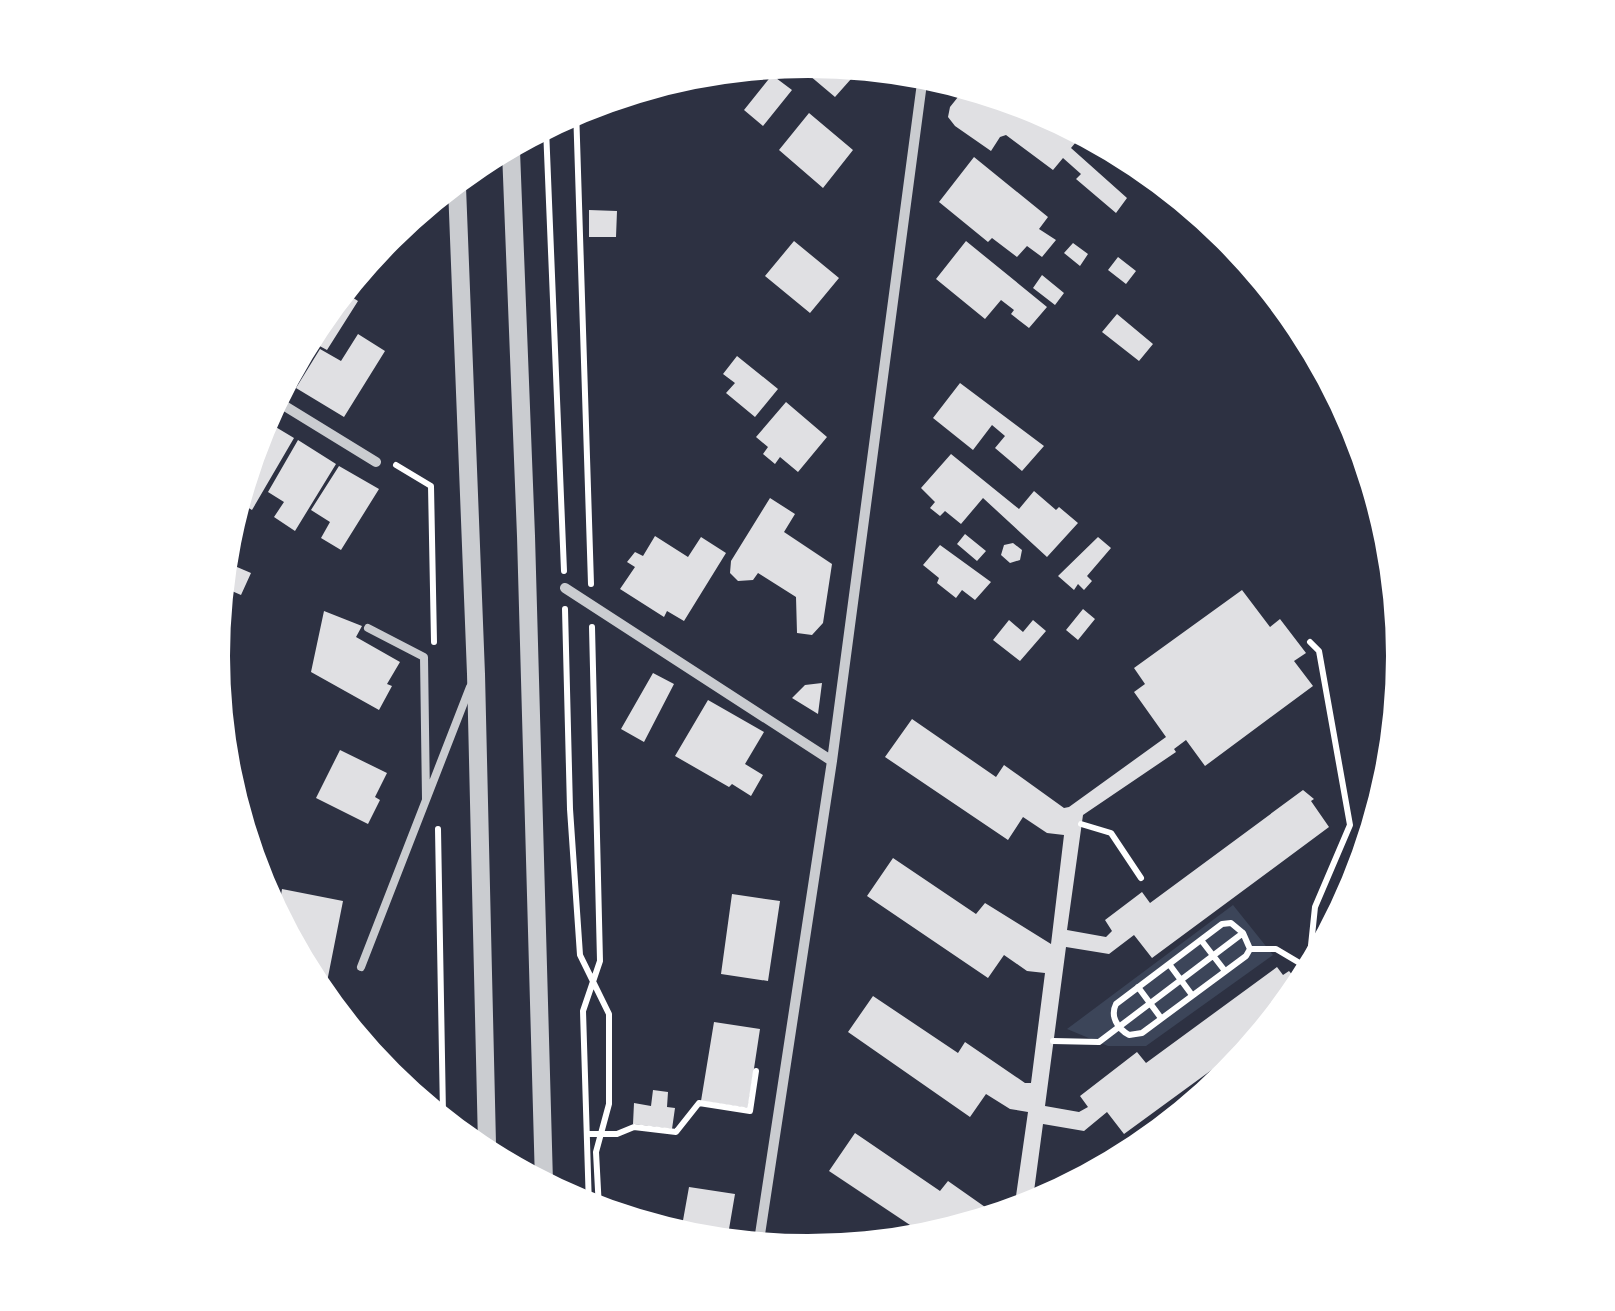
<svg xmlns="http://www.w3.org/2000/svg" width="1615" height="1311" font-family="'Exo 2',sans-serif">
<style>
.green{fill:#3c4559}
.building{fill:#e0e0e3}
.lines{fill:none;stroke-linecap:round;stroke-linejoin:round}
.path{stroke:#fff;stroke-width:6}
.service{stroke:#caccd0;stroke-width:8}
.minor{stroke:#caccd0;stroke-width:10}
.tertiary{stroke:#caccd0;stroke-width:18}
</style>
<rect width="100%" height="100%" fill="#2d3142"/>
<!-- green -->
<path class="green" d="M1233 905 1273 955 1146 1046H1108L1067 1029Z"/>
<!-- building -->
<path class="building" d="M810 61 859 70 835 97 803 70Z
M772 75 792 90 763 126 744 110Z
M956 90 1020 102 1018 105 1050 129 1058 120 1081 136 1071 148 1127 198 1116 213 1076 179 1081 174 1063 158 1053 170 1006 135 1000 137 991 151 955 126 948 117 950 107 958 97 954 93Z
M809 113 853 150 823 188 779 150Z
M974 157 1048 217 1039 229 1056 240 1042 257 1027 246 1017 257 992 238 988 242 939 202Z
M589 210 617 211 616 237H589Z
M794 241 839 278 810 313 765 276Z
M966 241 1047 307 1029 328 1011 314 1014 310 1001 300 985 319 936 279Z
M1073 243 1088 254 1080 266 1064 253Z
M1118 257 1136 271 1126 284 1108 270Z
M1042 275 1064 293 1055 305 1033 288Z
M347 294 358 301 327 350 314 343Z
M1117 314 1153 344 1139 361 1102 332Z
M358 334 385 351 344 417 296 388 320 349 341 361Z
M737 356 778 389 755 417 726 393 735 383 723 374Z
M960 383 1044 446 1022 471 995 448 1005 436 992 425 973 450 933 418Z
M786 402 827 437 798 472 780 457 775 464 763 454 768 447 756 437Z
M269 423 294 438 252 510 242 504 253 451Z
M298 440 336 464 295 531 274 517 284 502 268 492Z
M951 454 1019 509 1034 491 1056 510 1059 507 1078 523 1047 557 983 498 961 524 945 511 940 516 930 508 935 502 921 488Z
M339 466 379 489 341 550 321 538 330 522 311 510Z
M770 498 795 514 784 532 832 564 823 623 812 635 797 633 796 597 758 573 753 580 738 581 730 573 731 561Z
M965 534 986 551 977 561 957 544Z
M655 536 688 557 701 537 726 553 684 621 667 611 664 617 620 589 635 567 627 562 635 552 643 556Z
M1098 537 1111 548 1087 576 1092 581 1084 590 1078 584 1074 590 1058 576Z
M1013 543 1022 550 1020 560 1010 563 1001 555 1004 545Z
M940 545 991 582 975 600 962 590 956 598 937 583 939 578 923 565Z
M230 564 251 573 241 595 225 588Z
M1242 590 1270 627 1280 619 1306 653 1294 661 1313 686 1205 766 1186 740 1174 749 1176 752 1083 815 1067 930 1106 937 1112 931 1105 920 1142 892 1150 903 1303 790 1314 799 1311 801 1329 827 1152 958 1134 935 1109 954 1066 947 1045 1106 1079 1112 1088 1107 1080 1096 1137 1052 1146 1063 1277 967 1283 975 1289 971 1295 978 1254 1039 1124 1134 1107 1112 1084 1131 1043 1124 1032 1206 1014 1210 1028 1112 1010 1109 986 1094 970 1117 848 1032 873 996 958 1053 965 1042 1025 1083H1031L1045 973 1027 971 1004 955 988 978 867 896 893 858 976 914 985 903 1051 944 1064 835 1047 833 1023 817 1008 840 885 757 912 719 996 777 1004 765 1064 808 1069 807 1166 737 1134 692 1145 684 1134 668Z
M1083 609 1095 619 1078 640 1066 630Z
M324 611 362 626 356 637 400 662 387 684 392 686 379 710 311 672Z
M1009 620 1023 632 1033 620 1046 631 1020 661 993 640Z
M653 673 674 684 644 742 621 729Z
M822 683 818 714 792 698 805 685Z
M708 700 764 732 745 764 763 775 751 796 732 784 729 787 675 756Z
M340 750 387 773 375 797 380 800 368 824 316 798Z
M282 889 343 901 326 987 278 914Z
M732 894 780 901 768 981 721 974Z
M714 1022 760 1029 748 1108 701 1101Z
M653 1090 668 1092 667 1107 675 1108 672 1129 633 1124 634 1103 651 1106Z
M855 1133 940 1191 948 1181 995 1214 916 1229 829 1171Z
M689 1187 735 1194 728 1235 682 1226Z"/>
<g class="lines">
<!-- path -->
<path class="path" d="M576 108 591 584
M546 128 564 571
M396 465 431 486 434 642
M565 609 570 809 580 955 609 1014V1104L596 1152 599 1209
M1081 824 1111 833 1141 878
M438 829 443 1114
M1201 940 1225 971
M1250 949 1243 933 1231 923 1222 924 1116 1004C1110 1016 1117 1028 1129 1035L1142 1033 1246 956 1250 949H1276L1303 965
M1310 955 1315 907 1350 825 1319 651 1310 642
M1169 964 1192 995
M1138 987 1161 1018
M1053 1041 1099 1042 1243 933
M587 1134H617L634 1127 676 1132 699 1103 750 1111 756 1071
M589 1207 583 1011 600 961 592 627
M729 1233 743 1235"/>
<!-- service -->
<path class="service" d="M368 628 424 657 426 799
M361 967 470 687"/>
<!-- minor -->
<path class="minor" d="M275 400 376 462
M565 588 832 761
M759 1241 832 761 922 83"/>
<!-- tertiary -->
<path class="tertiary" d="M511 151 526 536 544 1182
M457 187 476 674 487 1144"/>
</g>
<!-- crop -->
<path d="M0 0H1615V1311H0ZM230 656a578 578 0 1 1 1156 0a578 578 0 1 1-1156 0Z" fill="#fff" fill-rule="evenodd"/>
</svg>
